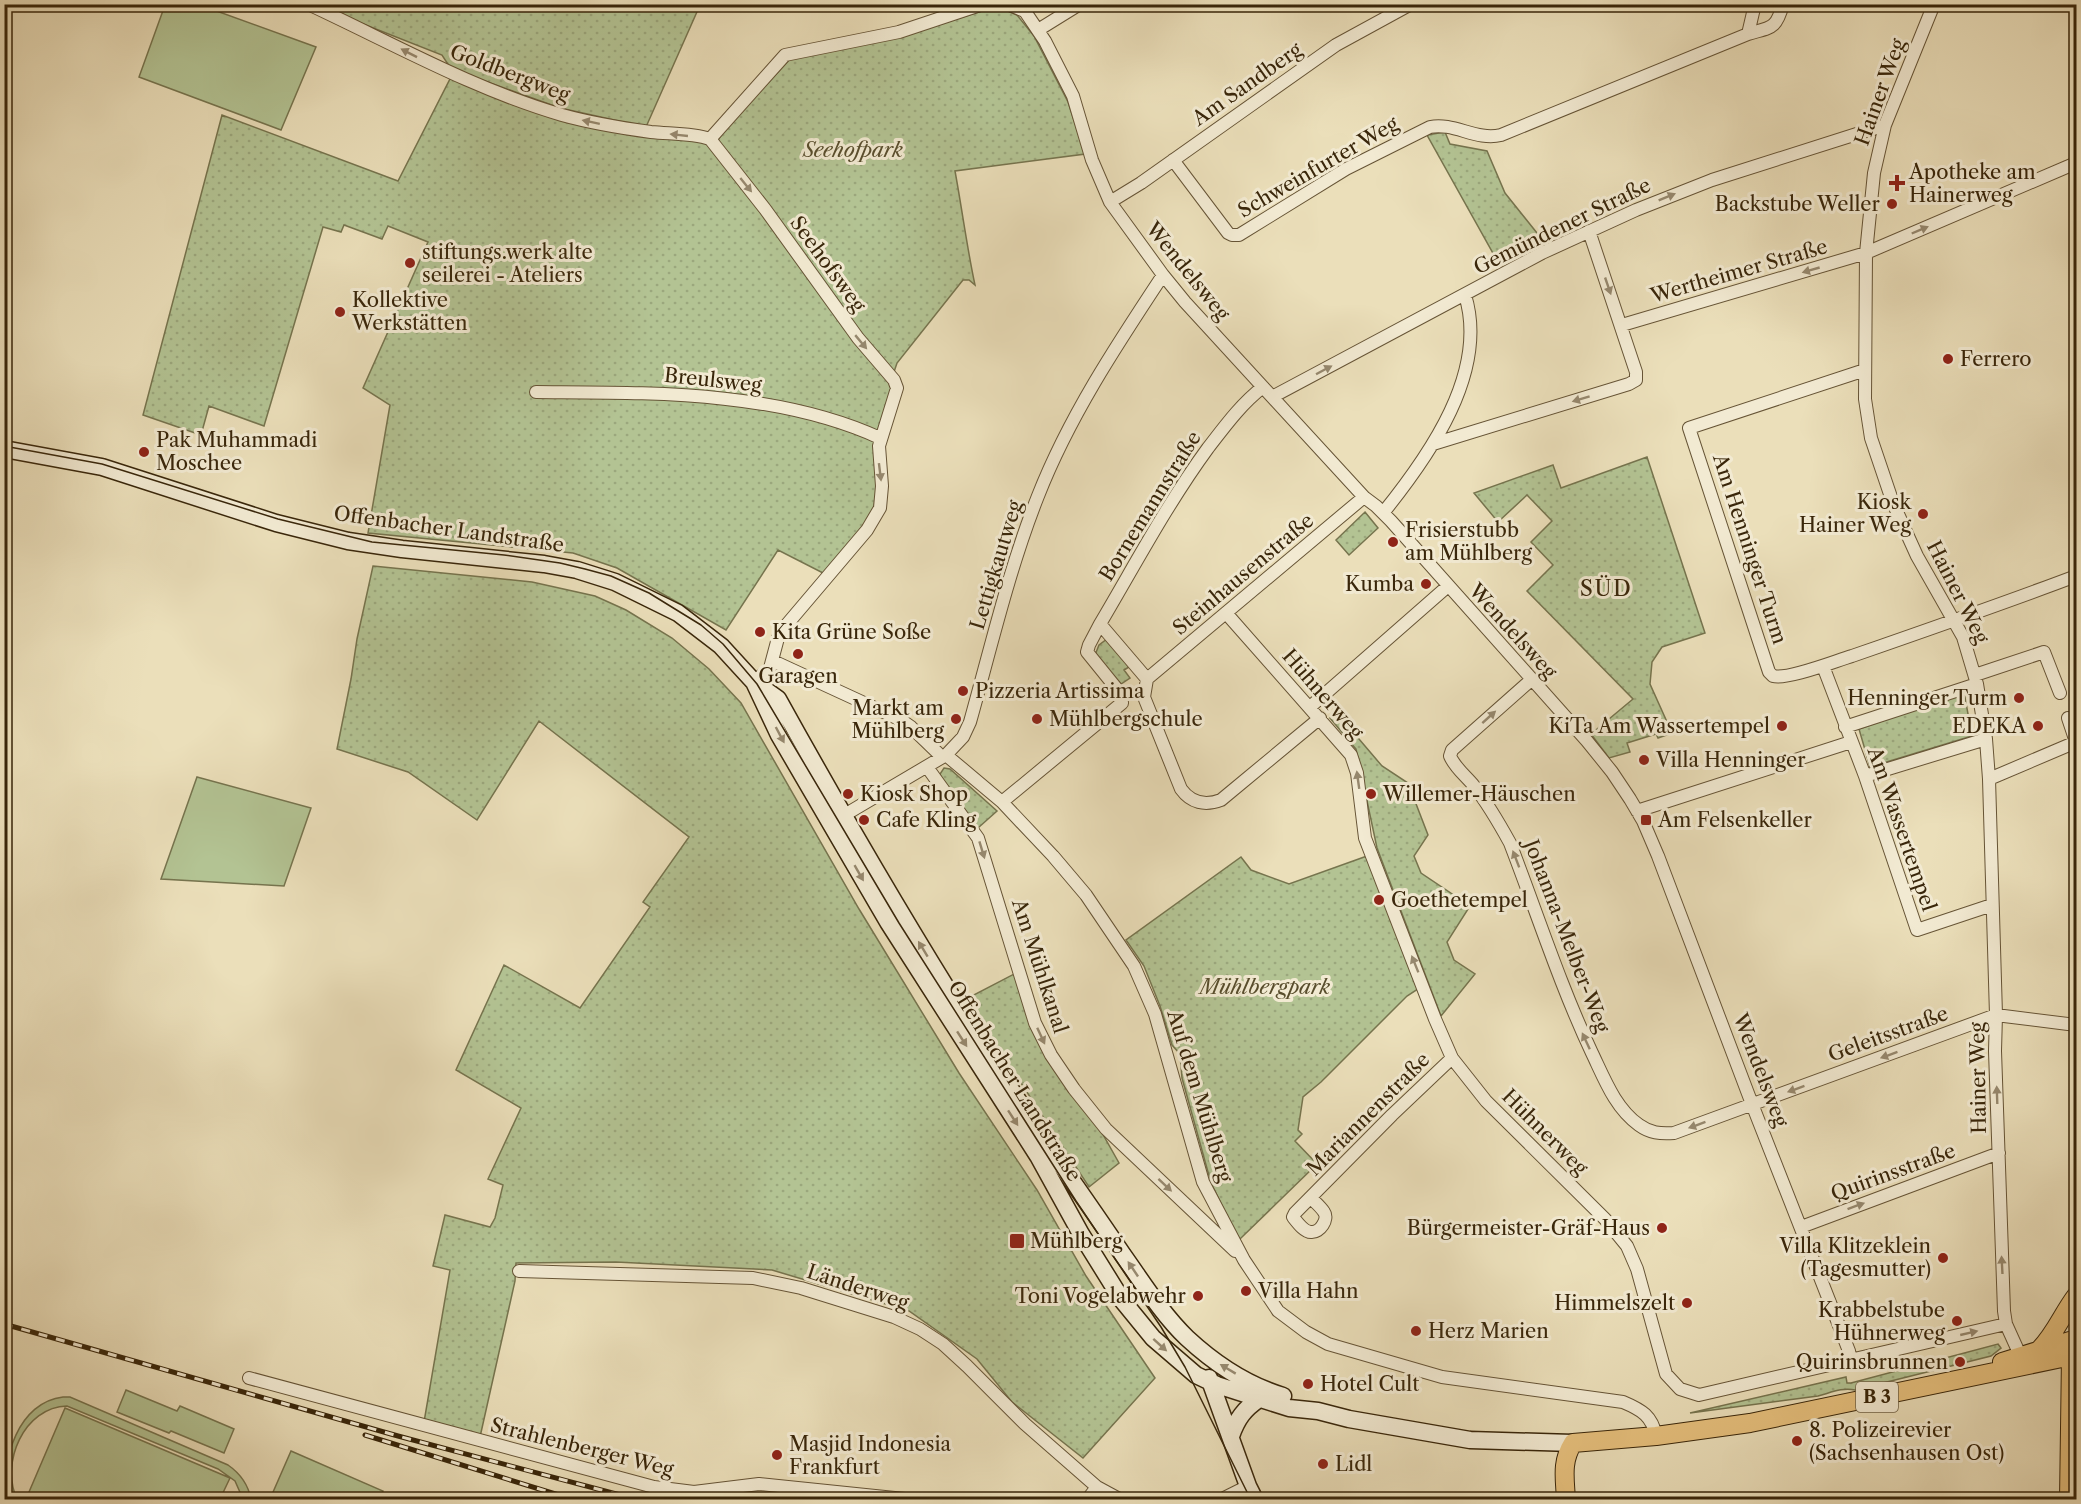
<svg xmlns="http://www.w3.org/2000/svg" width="2081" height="1504" font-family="'Libre Caslon Text',serif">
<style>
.grass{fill:#b3c393;stroke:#76744e;stroke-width:1.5}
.park{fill:url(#park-dots);stroke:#76744e;stroke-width:1.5}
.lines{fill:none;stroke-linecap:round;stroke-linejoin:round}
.street-casing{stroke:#665436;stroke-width:14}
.secondary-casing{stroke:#39260a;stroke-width:19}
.primary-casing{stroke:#39260a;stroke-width:20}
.street{stroke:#f2ead2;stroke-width:12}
.secondary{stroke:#f2ead2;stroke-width:16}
.primary{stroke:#e6c07d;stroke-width:18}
.tram{stroke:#39260a;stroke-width:1.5}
.rail-casing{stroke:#39260a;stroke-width:5}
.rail{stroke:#f2ead2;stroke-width:3;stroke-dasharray:9;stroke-linecap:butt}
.oneway{fill:#96886e}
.poi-dot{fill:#8f2418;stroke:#f2ead2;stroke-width:2}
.labels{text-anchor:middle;stroke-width:6;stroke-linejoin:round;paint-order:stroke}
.shield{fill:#f2ead2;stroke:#706146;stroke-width:1.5}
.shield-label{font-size:18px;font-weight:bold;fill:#39260a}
.street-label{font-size:20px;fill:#39260a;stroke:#f2ead2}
.park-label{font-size:20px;font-style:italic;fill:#584d2c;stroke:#f2ead2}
.poi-label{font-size:20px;fill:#39260a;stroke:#f2ead2;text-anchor:start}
.quarter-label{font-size:22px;letter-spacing:1.5px;fill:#39260a;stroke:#f2ead2}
</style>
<defs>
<pattern id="park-dots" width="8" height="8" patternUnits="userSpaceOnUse" patternTransform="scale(1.5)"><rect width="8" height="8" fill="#b3c393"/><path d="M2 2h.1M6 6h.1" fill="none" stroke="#9ba77d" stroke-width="1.8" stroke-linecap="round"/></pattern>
</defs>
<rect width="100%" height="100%" fill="#ebdfba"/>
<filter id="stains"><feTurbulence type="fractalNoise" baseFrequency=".00333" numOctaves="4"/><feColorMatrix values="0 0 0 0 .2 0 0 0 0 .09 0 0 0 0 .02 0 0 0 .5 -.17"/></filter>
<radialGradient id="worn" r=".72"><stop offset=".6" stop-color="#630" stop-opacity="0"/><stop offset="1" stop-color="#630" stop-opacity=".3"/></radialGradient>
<!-- grass -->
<path class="grass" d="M165 5H200L316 47 281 130 139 77Z
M197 777 311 808 284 886 161 879Z
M126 1390 177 1411 180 1406 234 1429 224 1453 171 1431 169 1433 117 1412Z
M63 1397H70L228 1465C241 1474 248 1484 251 1499H243L235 1481 218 1469 67 1406C24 1407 0 1463 17 1499H8C0 1459 19 1402 63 1397Z
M65 1408 230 1478 220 1499H26Z
M291 1451 383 1491 379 1499H270Z"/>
<!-- park -->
<path class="park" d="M315 5H700L646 127 560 108 451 69 442 55Z
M998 7 1017 15 1034 36 1068 102 1085 154 955 171C962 209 967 248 975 285L969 280H963L959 285 897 363 893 375 716 143 725 129 791 58 902 36 991 8Z
M451 77 523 104 710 143 893 387 873 513 825 574 778 550 726 630 617 568 573 553 368 533 390 405 363 388 428 242 388 226 382 239 344 225 341 232 323 227 264 426 209 406 201 435 143 415 222 115 398 181Z
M1445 132 1450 144 1487 151 1505 193 1545 243 1499 264 1427 135Z
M1647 457 1705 633 1662 647 1652 662 1650 684 1672 733 1658 738 1656 734 1627 743 1630 752 1609 758 1591 734 1633 699 1527 591 1553 565 1531 542 1552 521 1527 495 1498 522 1474 493 1553 465 1561 488Z
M1365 512 1378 528 1349 555 1336 540Z
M373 566 532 582 595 596 626 610 672 638 709 669 741 703 859 909 959 1073 1037 1190 1086 1276 1155 1378 1083 1458 1012 1402 977 1359 909 1311 772 1270 616 1262 516 1263 515 1281 480 1437 424 1422 450 1270 433 1266 445 1215 490 1227 495 1218 503 1185 488 1179 521 1108 456 1070 504 965 580 1008 650 907 643 902 689 837 539 721 477 820 408 772 337 749 351 679 357 639Z
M1107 639 1129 667 1124 670 1130 678 1121 684 1095 655 1099 645Z
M1964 692 1972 736 1870 767 1859 729Z
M1336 712 1382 766 1408 783 1428 835 1414 856 1421 873 1470 906 1447 942 1454 960 1475 974 1441 1016 1377 848 1356 749 1330 718Z
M944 768 950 769 997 811 978 828 941 777 940 774Z
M1367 856 1418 989 1407 996 1321 1082 1303 1097 1298 1130 1302 1134 1295 1141 1317 1164 1240 1239 1236 1234 1211 1183 1182 1078 1180 1054 1172 1045 1160 1006 1144 966 1126 940 1241 857 1251 870 1289 884Z
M1018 972 1042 1040 1088 1108 1119 1163 1089 1187 966 999Z
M1998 1344 2001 1348 1991 1356 1855 1390C1842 1387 1830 1393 1818 1396L1690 1413 1846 1377 1847 1383H1851Z"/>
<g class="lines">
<!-- street casing -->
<g class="street-casing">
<path id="street" d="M308 4C392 43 473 89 562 115 591 123 621 128 651 132 670 134 692 133 710 139
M1008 4 1022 10
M1020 4 1045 41 1073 96 1092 160 1110 202 1163 275 1185 302 1364 497 1376 506 1391 521 1587 741 1612 772 1630 799 1643 821 1658 856 1752 1104 1849 1351 1851 1361
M1934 4 1885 125 1874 173 1866 253 1865 399 1871 438 1893 503 1917 556 1963 637 1977 684 1986 739 1989 779 1996 1015 1995 1051 2004 1311 2006 1324 2020 1355
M1038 30 1080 4
M1748 34 1755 4
M710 139 765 209 858 338 894 380 897 388 879 446 882 486 880 508 867 530 783 629 778 638 770 668 754 682
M710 139 785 55 899 32 983 4
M1173 160 1228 233 1232 235H1239L1346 169 1430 127C1454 122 1476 141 1501 135L1748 34C1771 27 1776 30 1783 4
M1110 202 1141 183 1336 45 1411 4
M1622 325 1866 253 2076 163
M1865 370 1689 428 1769 672 1773 676C1788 680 1835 661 1852 656 1927 630 2002 604 2076 576
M536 392C649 393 775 390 880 438
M1272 397 1542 253 1636 210 1712 180 1885 125
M1433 444 1629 384 1636 380V372L1589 231
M1383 513C1429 456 1489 372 1465 295
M1226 613 1351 755 1357 773 1365 838 1435 1019 1452 1058 1486 1101 1605 1219 1627 1246 1637 1269 1666 1374 1680 1389 1699 1395 2006 1324
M773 661 901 720 911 727 942 757
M1823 666 1865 776 1917 930 1992 905
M1975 675 2044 652 2060 693
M1147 679 1100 624C1135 565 1167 504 1208 448 1225 426 1241 404 1263 387
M1147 679 1144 697 1181 789C1191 803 1205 806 1221 800L1320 718
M1147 679 1364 497
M1531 680 1452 750 1450 756C1455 768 1466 776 1474 786 1488 804 1499 823 1510 843 1537 913 1560 985 1592 1053 1604 1078 1615 1108 1639 1125 1650 1133 1660 1134 1674 1133L1996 1015 2076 1025
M1310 707 1448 586
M1845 727 1977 684
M946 755 1002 802 1053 856 1086 895 1134 966 1155 1014 1203 1182 1244 1260 1278 1311 1306 1332 1328 1344 1442 1377 1623 1402C1642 1410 1652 1416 1656 1436
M927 767 978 838 1035 1023 1051 1055 1074 1089 1106 1129 1235 1251
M1865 776 1986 739
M1989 779 2076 742 2068 718
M1002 802 1122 703 1121 694 1087 652 1089 645 1100 624
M1637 811 1851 742
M836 820 946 755 963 737 970 722C991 647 1009 569 1038 496 1069 417 1116 346 1163 275
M1311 1198C1315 1202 1321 1207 1324 1212 1329 1219 1320 1233 1311 1232 1304 1232 1297 1222 1293 1217L1295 1213 1392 1115 1452 1058
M1801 1227 1999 1153
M519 1271 753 1278 801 1288 894 1317 920 1329 943 1344 967 1366 1025 1424 1097 1487 1121 1500
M249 1378 654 1487 694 1492 759 1484 914 1500
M1087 1500 1097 1487
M1220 1500 1248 1486"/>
</g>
<!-- secondary casing -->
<g class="secondary-casing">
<path id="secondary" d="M4 449 102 467 276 523 348 541 402 549 544 564 577 570 615 582 678 613 721 646 754 682 779 735 888 922 1038 1156 1081 1234 1122 1300 1153 1338 1196 1375 1217 1385 1289 1408 1318 1411 1349 1419 1470 1440 1573 1443
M757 684 778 699C866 858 959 1015 1061 1165 1082 1195 1103 1225 1123 1255 1143 1283 1162 1314 1187 1338 1214 1363 1247 1385 1283 1396
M1209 1378 1248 1486 1255 1500
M1231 1436C1237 1419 1244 1409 1259 1399"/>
</g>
<!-- primary casing -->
<g class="primary-casing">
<path id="primary" d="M2040 1349C2055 1334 2063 1313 2076 1296
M2002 1362 2076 1339
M1566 1500C1565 1479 1561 1462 1573 1443L1656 1436 1750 1423 2076 1355
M2069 1500 2071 1356 2076 1340"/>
</g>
<!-- street -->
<use href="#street" class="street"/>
<!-- secondary -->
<use href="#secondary" class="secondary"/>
<!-- primary -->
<use href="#primary" class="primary"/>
<!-- tram -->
<path class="tram" d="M4 446 102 464 278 519 372 542 504 555 560 563 585 569 611 576 649 593 701 625 723 644 757 684 899 923 1076 1201 1161 1327 1185 1367 1251 1500"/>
<!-- rail casing -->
<g class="rail-casing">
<path id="rail" d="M4 1324 398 1436 639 1500
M365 1435 575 1500"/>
</g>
<!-- rail -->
<use href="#rail" class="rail"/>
</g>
<!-- one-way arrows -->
<defs><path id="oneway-solid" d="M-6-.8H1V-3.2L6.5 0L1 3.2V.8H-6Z" transform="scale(1.5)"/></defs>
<g class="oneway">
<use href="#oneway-solid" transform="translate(409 53) rotate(-153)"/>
<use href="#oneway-solid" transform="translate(591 122) rotate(-168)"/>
<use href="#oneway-solid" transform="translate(679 135) rotate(-174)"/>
<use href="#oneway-solid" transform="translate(746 185) rotate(51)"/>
<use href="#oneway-solid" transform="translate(1667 197) rotate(-22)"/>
<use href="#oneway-solid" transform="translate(1920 230) rotate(-23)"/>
<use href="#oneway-solid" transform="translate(1811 270) rotate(164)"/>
<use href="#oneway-solid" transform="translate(1608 286) rotate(71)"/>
<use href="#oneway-solid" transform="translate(861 342) rotate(50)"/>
<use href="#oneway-solid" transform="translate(1324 370) rotate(-28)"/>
<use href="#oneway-solid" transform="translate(1581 399) rotate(163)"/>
<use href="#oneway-solid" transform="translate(880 472) rotate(83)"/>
<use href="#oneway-solid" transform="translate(1489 717) rotate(-42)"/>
<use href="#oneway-solid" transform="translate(780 735) rotate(62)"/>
<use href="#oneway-solid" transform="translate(1358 780) rotate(-98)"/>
<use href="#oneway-solid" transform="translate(982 850) rotate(73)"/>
<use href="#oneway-solid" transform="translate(1516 859) rotate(-111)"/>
<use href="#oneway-solid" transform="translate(859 873) rotate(60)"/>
<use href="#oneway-solid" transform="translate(923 949) rotate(-121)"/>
<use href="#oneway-solid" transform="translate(1415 964) rotate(-112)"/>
<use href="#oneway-solid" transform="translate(1041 1036) rotate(65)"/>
<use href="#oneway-solid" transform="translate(962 1039) rotate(57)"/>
<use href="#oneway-solid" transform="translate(1586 1041) rotate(-115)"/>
<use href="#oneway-solid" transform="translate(1889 1055) rotate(160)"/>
<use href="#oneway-solid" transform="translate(1796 1089) rotate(160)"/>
<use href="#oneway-solid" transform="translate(1997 1095) rotate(-92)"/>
<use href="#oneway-solid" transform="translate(1013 1118) rotate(57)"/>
<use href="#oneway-solid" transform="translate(1697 1125) rotate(160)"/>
<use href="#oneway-solid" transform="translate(1165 1185) rotate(43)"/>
<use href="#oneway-solid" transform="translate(1856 1206) rotate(-20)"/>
<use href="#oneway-solid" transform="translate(2002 1265) rotate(-93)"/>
<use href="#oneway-solid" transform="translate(1133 1269) rotate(-124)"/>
<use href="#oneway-solid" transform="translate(1969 1333) rotate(-13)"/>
<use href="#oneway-solid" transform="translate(1160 1345) rotate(42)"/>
<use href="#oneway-solid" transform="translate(1228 1369) rotate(-149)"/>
</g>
<!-- markers -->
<g class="poi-dot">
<path d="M1894 174h6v6h6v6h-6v6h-6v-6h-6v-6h6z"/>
<circle cx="1892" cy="204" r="6"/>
<circle cx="410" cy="263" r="6"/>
<circle cx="340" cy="312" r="6"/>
<circle cx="1948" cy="359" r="6"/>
<circle cx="144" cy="452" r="6"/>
<circle cx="1923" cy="514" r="6"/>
<circle cx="1393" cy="542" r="6"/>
<circle cx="1426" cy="584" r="6"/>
<circle cx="760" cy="632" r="6"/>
<circle cx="798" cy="654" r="6"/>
<circle cx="963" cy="691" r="6"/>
<circle cx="2019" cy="698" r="6"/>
<circle cx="956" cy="719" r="6"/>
<circle cx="1037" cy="719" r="6"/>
<circle cx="1782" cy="726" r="6"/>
<circle cx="2038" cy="726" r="6"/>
<circle cx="1644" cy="760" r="6"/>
<circle cx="848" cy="794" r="6"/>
<circle cx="1371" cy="794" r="6"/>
<circle cx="864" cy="820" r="6"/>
<rect x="1640" y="814" width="12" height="12" rx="3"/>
<circle cx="1379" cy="900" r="6"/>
<circle cx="1662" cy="1228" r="6"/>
<rect x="1009" y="1233" width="16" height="16" rx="3"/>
<circle cx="1943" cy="1258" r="6"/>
<circle cx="1246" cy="1291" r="6"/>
<circle cx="1198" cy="1296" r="6"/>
<circle cx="1687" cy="1303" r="6"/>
<circle cx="1957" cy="1321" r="6"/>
<circle cx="1416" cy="1331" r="6"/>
<circle cx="1960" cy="1362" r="6"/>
<circle cx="1308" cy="1384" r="6"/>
<circle cx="1797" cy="1441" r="6"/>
<circle cx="777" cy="1455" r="6"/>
<circle cx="1323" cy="1464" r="6"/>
</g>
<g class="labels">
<!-- shield labels -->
<rect class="shield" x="1856" y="1382" width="42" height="30" rx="4.5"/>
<g class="shield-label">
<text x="1877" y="1403">B 3</text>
</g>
<!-- street labels -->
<g class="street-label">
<text transform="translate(510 73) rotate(21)" y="7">Goldbergweg</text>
<text transform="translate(1247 84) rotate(-35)" y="7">Am Sandberg</text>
<text transform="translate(1880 92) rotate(-70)" y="7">Hainer Weg</text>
<text transform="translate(1318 167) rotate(-30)" y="7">Schweinfurter Weg</text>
<text transform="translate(1562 226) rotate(-26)" y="7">Gemündener Straße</text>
<text transform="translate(828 264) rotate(54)" y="7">Seehofsweg</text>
<text transform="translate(1188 271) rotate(51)" y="7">Wendelsweg</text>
<text transform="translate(1739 271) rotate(-16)" y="7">Wertheimer Straße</text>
<text transform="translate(713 380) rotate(6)" y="7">Breulsweg</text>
<text transform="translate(1150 506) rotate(-58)" y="7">Bornemannstraße</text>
<text transform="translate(449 529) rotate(8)" y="7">Offenbacher Landstraße</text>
<text transform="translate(1750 549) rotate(72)" y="7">Am Henninger Turm</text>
<text transform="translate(996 565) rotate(-73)" y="7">Lettigkautweg</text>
<text transform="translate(1243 574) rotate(-40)" y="7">Steinhausenstraße</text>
<text transform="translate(1958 592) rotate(63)" y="7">Hainer Weg</text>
<text transform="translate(1513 631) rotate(48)" y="7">Wendelsweg</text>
<text transform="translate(1323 694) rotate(49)" y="7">Hühnerweg</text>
<text transform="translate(1902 829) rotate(71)" y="7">Am Wassertempel</text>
<text transform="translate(1567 936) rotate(69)" y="7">Johanna-Melber-Weg</text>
<text transform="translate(1040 966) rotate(72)" y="7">Am Mühlkanal</text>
<text transform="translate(1888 1034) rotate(-20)" y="7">Geleitsstraße</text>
<text transform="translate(1761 1070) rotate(69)" y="7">Wendelsweg</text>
<text transform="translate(1978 1078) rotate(-91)" y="7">Hainer Weg</text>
<text transform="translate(1015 1081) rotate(58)" y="7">Offenbacher Landstraße</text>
<text transform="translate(1200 1096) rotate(73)" y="7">Auf dem Mühlberg</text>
<text transform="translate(1368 1114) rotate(-45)" y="7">Mariannenstraße</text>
<text transform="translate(1545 1132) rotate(45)" y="7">Hühnerweg</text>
<text transform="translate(1893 1172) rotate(-20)" y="7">Quirinsstraße</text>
<text transform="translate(858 1287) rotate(18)" y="7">Länderweg</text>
<text transform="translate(582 1447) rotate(14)" y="7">Strahlenberger Weg</text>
</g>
<!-- park labels -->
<g class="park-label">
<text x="853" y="157">Seehofpark</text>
<text x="1265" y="994">Mühlbergpark</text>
</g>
<!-- poi labels -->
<g class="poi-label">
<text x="1909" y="179">Apotheke am<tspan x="1909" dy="23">Hainerweg</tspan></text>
<text x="1880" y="211" text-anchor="end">Backstube Weller</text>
<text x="422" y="259">stiftungs.werk alte<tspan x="422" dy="23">seilerei - Ateliers</tspan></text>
<text x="352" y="307">Kollektive<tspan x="352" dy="23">Werkstätten</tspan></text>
<text x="1960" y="366">Ferrero</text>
<text x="156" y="447">Pak Muhammadi<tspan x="156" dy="23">Moschee</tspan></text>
<text x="1911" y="509" text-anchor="end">Kiosk<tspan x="1911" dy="23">Hainer Weg</tspan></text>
<text x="1405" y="537">Frisierstubb<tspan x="1405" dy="23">am Mühlberg</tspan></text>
<text x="1414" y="591" text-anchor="end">Kumba</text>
<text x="772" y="639">Kita Grüne Soße</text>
<text x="798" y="683" text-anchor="middle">Garagen</text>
<text x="975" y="698">Pizzeria Artissima</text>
<text x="2007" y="705" text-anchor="end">Henninger Turm</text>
<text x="944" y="715" text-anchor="end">Markt am<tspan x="944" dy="23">Mühlberg</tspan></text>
<text x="1049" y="726">Mühlbergschule</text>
<text x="1770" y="733" text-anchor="end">KiTa Am Wassertempel</text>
<text x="2026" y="733" text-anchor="end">EDEKA</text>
<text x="1656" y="767">Villa Henninger</text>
<text x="860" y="801">Kiosk Shop</text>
<text x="1383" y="801">Willemer-Häuschen</text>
<text x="876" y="827">Cafe Kling</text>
<text x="1658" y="827">Am Felsenkeller</text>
<text x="1391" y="907">Goethetempel</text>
<text x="1650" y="1235" text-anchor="end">Bürgermeister-Gräf-Haus</text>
<text x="1030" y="1248">Mühlberg</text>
<text x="1931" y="1253" text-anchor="end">Villa Klitzeklein<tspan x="1931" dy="23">(Tagesmutter)</tspan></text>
<text x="1258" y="1298">Villa Hahn</text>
<text x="1186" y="1303" text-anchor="end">Toni Vogelabwehr</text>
<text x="1675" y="1310" text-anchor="end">Himmelszelt</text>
<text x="1945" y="1317" text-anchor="end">Krabbelstube<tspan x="1945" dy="23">Hühnerweg</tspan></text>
<text x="1428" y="1338">Herz Marien</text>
<text x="1948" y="1369" text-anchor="end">Quirinsbrunnen</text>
<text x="1320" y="1391">Hotel Cult</text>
<text x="1809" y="1437">8. Polizeirevier<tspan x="1809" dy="23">(Sachsenhausen Ost)</tspan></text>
<text x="789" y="1451">Masjid Indonesia<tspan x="789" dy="23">Frankfurt</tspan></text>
<text x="1335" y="1471">Lidl</text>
</g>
<!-- quarter labels -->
<g class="quarter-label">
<text x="1606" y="596">SÜD</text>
</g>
</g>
<!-- margin -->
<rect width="2081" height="1504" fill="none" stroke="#ebdfba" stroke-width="24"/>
<rect x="6" y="6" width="2069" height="1492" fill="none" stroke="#39260a" stroke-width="3"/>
<rect x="12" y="12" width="2057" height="1480" fill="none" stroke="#39260a" stroke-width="1.5"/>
<rect width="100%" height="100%" filter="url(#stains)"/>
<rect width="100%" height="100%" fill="url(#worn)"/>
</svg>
